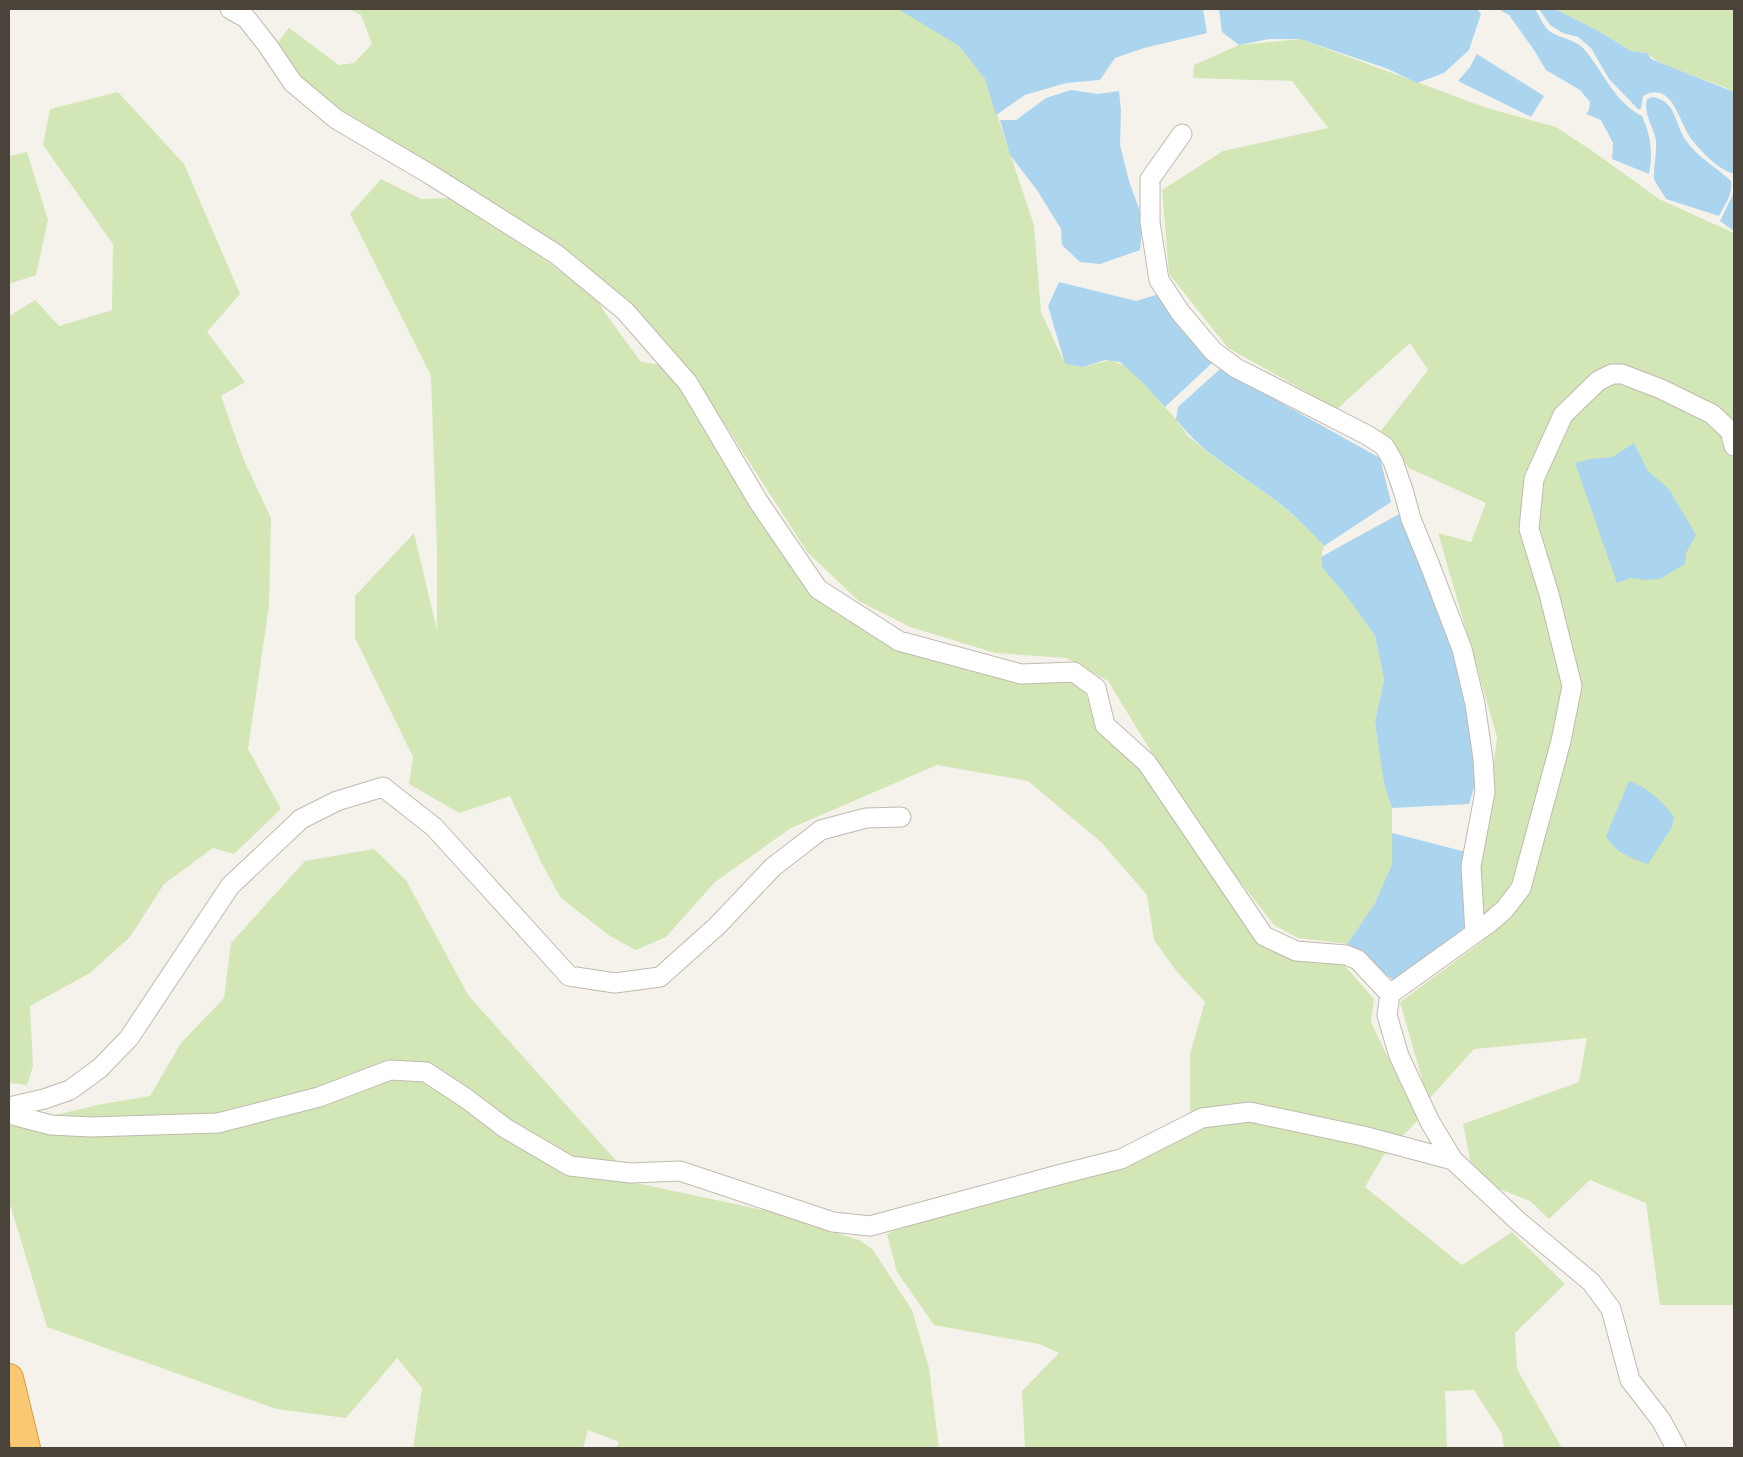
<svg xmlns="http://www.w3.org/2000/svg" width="1743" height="1457" font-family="'Golos Text',sans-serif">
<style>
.green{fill:#d3e7b6}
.water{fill:#abd5ef}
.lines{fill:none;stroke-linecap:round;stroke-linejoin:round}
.minor-casing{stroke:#c1b9ae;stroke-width:21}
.motorway-casing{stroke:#d99d42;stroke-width:30}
.minor{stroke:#fff;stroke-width:19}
.motorway{stroke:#f9c873;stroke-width:28}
</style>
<rect width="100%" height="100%" fill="#f5f2ec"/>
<!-- green -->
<path class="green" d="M349 9H901L959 46 985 79 1034 225 1041 312 1065 364 1083 367 1110 360 1125 366 1141 381 1176 419 1188 436 1227 467 1269 495 1309 529 1324 546 1321 557 1322 567 1354 605 1375 636 1384 679 1375 722 1384 784 1392 808V864L1374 905 1347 944 1298 938 1274 925 1235 875 1172 786 1108 681 1066 658 995 653 910 627 859 601 808 553 694 377 640 312 553 245 341 114 297 76 278 42 289 28 339 65 354 63 372 44 361 15Z
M1555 9H1734V92C1715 81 1658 67 1647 53L1631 51 1591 27Z
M1300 39 1487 108 1556 127 1591 150 1659 199 1734 233V1305H1660L1646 1203 1590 1180 1549 1219 1530 1201 1474 1179 1463 1124 1579 1082 1587 1038 1474 1049 1428 1100 1400 1002 1483 941 1480 872 1497 737 1438 533 1471 542 1486 503 1409 468 1380 432 1428 370 1410 343 1337 409 1228 348 1169 274 1162 190 1223 151 1328 128 1292 81 1193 78 1194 65 1239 45Z
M118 92 184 164 240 294 207 332 245 382 221 396 243 458 271 518 269 606 248 749 281 809 234 854 213 848 164 884 130 937 90 973 30 1006 33 1066 27 1085 9 1083V316L35 300 59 326 112 310 113 244 43 145 50 109Z
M27 152 48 220 36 275 9 284V156Z
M381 179 421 199 454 198 596 295 603 310 641 362 664 365 716 442 809 589 897 649 1017 680 1075 682 1086 694 1095 724 1138 765 1226 892 1271 949 1345 966 1374 999 1371 1022 1418 1120 1383 1156 1365 1187 1462 1265 1512 1232 1565 1284 1515 1333 1517 1369 1562 1448H1504L1502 1434 1474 1390 1445 1391 1447 1448H1025L1022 1391 1059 1353 1039 1344 934 1325 897 1272 887 1234 908 1224 1111 1172 1190 1112V1054L1205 1002 1178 973 1154 940 1147 895 1101 842 1028 781 937 765 791 828 715 882 666 937 636 950 610 936 561 898 542 864 510 796 459 813 409 784 413 757 355 638V596L414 533 437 630V552L431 376 350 214Z
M374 849 406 880 468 995 636 1183 763 1210 859 1240 873 1250 912 1310 929 1368 939 1448H616L619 1442 588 1430 583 1448H413L422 1388 397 1358 346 1418 276 1409 47 1327 9 1201V1126L102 1104 150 1096 181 1043 224 998 231 943 305 861Z"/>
<!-- water -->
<path class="water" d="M898 9H1203L1207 33 1144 48 1115 58 1100 80 1066 83 1025 95 996 115 985 79 959 46Z
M1219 9H1477L1481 14 1469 50 1444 73 1417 83 1388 69 1300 39H1269L1239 45 1222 32Z
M1498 9H1535C1539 15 1542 23 1547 29 1556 38 1574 38 1584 49 1604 72 1614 102 1642 116 1651 136 1653 153 1649 174L1612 159 1613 143 1601 120 1586 114 1589 110 1590 102 1580 90 1546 70 1534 50 1509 15Z
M1539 9H1555L1595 29 1631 51 1647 53 1651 59 1734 92V174C1717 169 1703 153 1692 140 1679 124 1673 79 1643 96L1641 109H1638L1609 79 1591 48 1578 37 1563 33 1550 25Z
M1477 54 1544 96 1531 117 1458 81 1470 67Z
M1071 90 1098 94 1119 91 1121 111 1120 145 1129 181 1143 220 1140 250 1100 264 1080 262 1062 245 1061 229 1037 190 1010 155 1000 120H1016L1046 98Z
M1653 97C1678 102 1674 125 1687 142 1699 158 1716 167 1731 181 1734 193 1724 206 1719 216L1666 199C1663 193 1657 186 1654 179 1653 174 1657 151 1656 140 1653 126 1643 113 1647 99Z
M1734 192V231L1720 221Z
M1059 282 1136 301 1159 294 1212 363 1165 407 1141 381 1120 362 1105 360 1083 367 1065 364 1048 306Z
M1220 369 1380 458 1391 502 1324 546C1307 527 1288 509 1267 494 1235 471 1200 451 1176 419L1178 407Z
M1634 443 1648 471 1669 489 1696 535 1686 553 1685 564 1660 579 1646 580 1631 578 1617 583 1575 463 1590 459 1612 457Z
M1399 514 1410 535 1458 663 1471 726 1476 782 1469 804 1392 808 1384 784 1375 722 1384 679 1375 636 1352 603 1322 567 1321 557Z
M1629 781C1644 785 1666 804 1674 817L1672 827 1648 864C1631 858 1615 853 1606 836Z
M1392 833 1466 852 1472 928 1397 983 1347 944 1374 905 1392 864Z"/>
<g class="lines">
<!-- minor casing -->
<g class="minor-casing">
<path id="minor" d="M230 9 246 18 268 46 293 83 336 119 431 175 556 254 625 311 688 383 758 501 818 589 899 641 1021 674 1074 672 1096 688 1105 725 1147 763 1264 936 1296 951 1346 955 1358 960 1390 994
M1182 134 1150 179V222L1159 280 1180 312 1213 351 1236 368 1367 435 1384 446 1393 461 1404 493 1411 519 1429 563 1462 649 1475 704 1483 759 1485 792 1471 866 1475 933
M9 1107 44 1099 70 1090 100 1068 129 1038 230 886 301 819 337 801 383 787 434 827 569 976 615 983 660 977 717 926 773 867 821 830 866 818 901 817
M9 1114 51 1125 91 1127 218 1123 319 1097 390 1070 426 1072 467 1099 505 1128 570 1166 631 1173 680 1171 833 1222 870 1226 1058 1175 1121 1159 1202 1118 1250 1112 1363 1136 1453 1160 1518 1221 1591 1282 1611 1309 1630 1380 1661 1420 1676 1448
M1453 1160 1430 1122 1399 1056 1387 1015 1390 994 1489 923 1505 909 1521 888 1561 741 1572 686 1549 594 1529 529 1534 479 1563 415 1598 381 1612 374H1622L1661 389 1712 414 1730 431 1734 446"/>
</g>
<!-- motorway casing -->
<g class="motorway-casing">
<path id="motorway" d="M9 1378 26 1448"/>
</g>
<!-- minor -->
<use href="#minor" class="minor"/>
<!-- motorway -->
<use href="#motorway" class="motorway"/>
</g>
<!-- border -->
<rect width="1743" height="1457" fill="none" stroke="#4a4339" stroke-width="20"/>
</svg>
